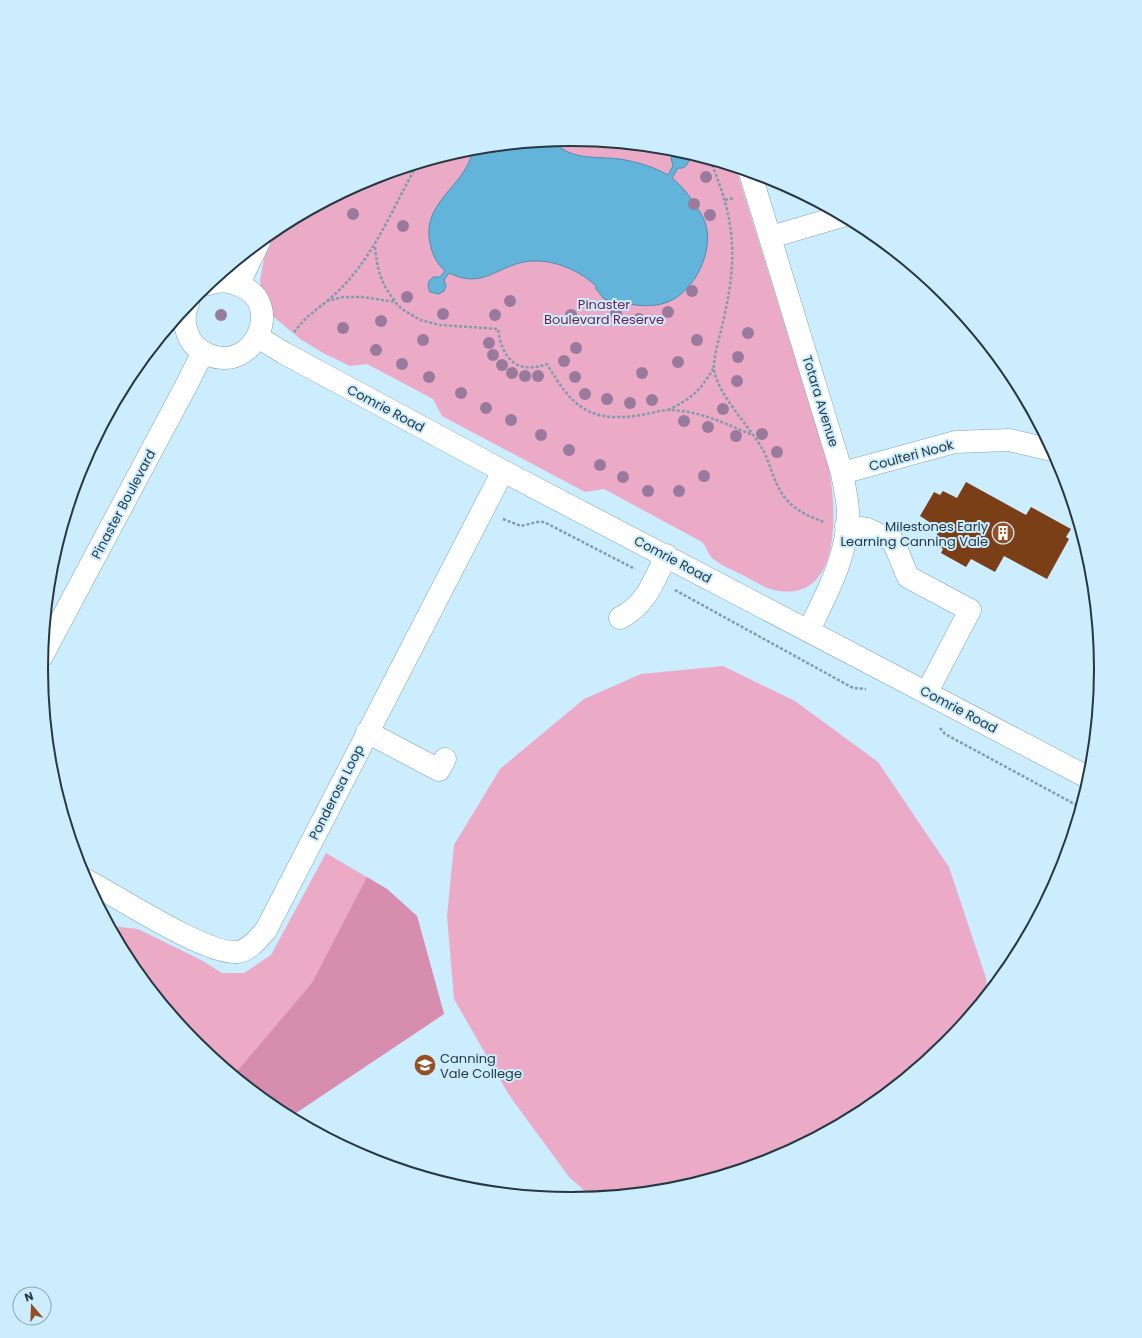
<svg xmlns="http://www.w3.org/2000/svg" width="1142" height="1338" font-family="Poppins,sans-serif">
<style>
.green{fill:#ebabc7}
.forest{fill:#d68dae}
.water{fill:#63b4db;stroke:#518fad}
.building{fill:#7a3f17}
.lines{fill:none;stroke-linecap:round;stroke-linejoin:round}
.minor-casing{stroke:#7ba3b7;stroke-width:23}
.path{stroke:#829ba9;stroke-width:2.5;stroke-dasharray:3 2;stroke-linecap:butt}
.minor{stroke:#fff;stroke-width:22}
.tree{fill:#9a7a9c}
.labels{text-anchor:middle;stroke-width:4;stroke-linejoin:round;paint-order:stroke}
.park-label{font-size:13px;fill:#711c4b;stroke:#ccedfe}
.street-label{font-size:13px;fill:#283841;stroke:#ccedfe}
.poi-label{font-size:13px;fill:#283841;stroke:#ccedfe;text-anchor:end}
.rim{fill:none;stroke:#283841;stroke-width:2}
</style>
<rect width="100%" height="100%" fill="#ccedfe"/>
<!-- green -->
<path class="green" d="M571 139 675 149 736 168 829 468C836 507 843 600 779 591 768 590 758 583 748 578 738 572 723 567 713 559 708 555 707 547 702 542L604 489 585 492 442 416 433 399 367 364 350 366 325 354 300 339 274 317 267 308 261 293 260 280 264 259 269 246 278 227 368 179 468 149Z
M723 666 795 701 878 762 949 867 986 978 988 993 946 1044 865 1110 774 1159 674 1189 592 1197 569 1177 509 1095 454 999 447 916 454 845 500 769 584 699 641 674Z
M326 853 387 889 417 916 444 1014 290 1117 276 1110 196 1044 130 963 111 926 138 929 201 960 222 973H244L271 955Z"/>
<!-- forest -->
<path class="forest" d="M367 877 387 889 417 916 444 1014 290 1117 276 1110 234 1075 312 983Z"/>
<!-- water -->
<path class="water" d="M553 141C571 161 596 156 620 159 637 162 652 166 668 175L673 166 671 158 674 152 679 151 687 154 689 160C687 166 684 169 678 168L672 178C683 186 700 209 705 222 715 250 695 291 668 302 647 310 624 303 604 299L596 289V286C576 267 543 255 516 264 490 273 478 287 449 273L444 280 446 286 444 291 439 294 430 292 428 287 429 281 433 277H440L445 271C438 265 433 256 431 247 418 202 467 187 473 149Z"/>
<!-- building -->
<path class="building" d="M966 482 1026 515 1031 507 1071 529 1066 537 1069 539 1047 579 1004 556 995 572 971 559 966 567 941 553 943 549 932 543 940 529 920 516 934 492 940 495 943 491 957 498Z"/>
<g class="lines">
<!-- minor casing -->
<g class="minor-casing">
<path id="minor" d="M750 172 842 473C844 486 848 500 848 513 848 555 827 593 809 630
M771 237 842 216
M238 285 259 242
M188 304C182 316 185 329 190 339 194 347 202 352 209 355 255 373 284 304 241 286 229 281 220 280 208 284
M258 337 284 353 503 471 1089 778
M842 473 955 442 1009 440 1052 450
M846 526 867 529 893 541 908 577 970 610 927 692
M620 618C647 604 654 581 666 555
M42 656 187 384 203 352
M367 732 439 770 445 759
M86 880C117 896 206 955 237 952 249 951 258 939 266 930L503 471"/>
</g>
<!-- path -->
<path class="path" d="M710 160C734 217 738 253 725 313 723 325 712 360 714 370 718 395 750 427 763 450 771 465 774 485 786 499 796 511 810 517 824 522
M404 169 412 173
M725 200 734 198
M375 247C377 269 381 284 395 301
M327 301C372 264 389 214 417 165
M294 332 306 318 327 301 343 297H363L395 302 402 309 420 320 440 325 498 329C502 358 516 375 547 364 570 403 586 422 634 416 645 415 656 411 667 410 697 410 725 423 752 435
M668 410C691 399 700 391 713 369
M503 519 521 526 537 522H544L635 569
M675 590 853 688 866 689
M940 728 945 734 1080 807"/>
<!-- minor -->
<use href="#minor" class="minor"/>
</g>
<!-- trees -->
<g class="tree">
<circle cx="706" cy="177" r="6"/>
<circle cx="694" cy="204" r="6"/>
<circle cx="353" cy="214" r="6"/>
<circle cx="710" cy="215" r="6"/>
<circle cx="403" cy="226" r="6"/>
<circle cx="692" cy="291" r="6"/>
<circle cx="407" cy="297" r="6"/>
<circle cx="510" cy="301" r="6"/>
<circle cx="668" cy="312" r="6"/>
<circle cx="616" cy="313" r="6"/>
<circle cx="443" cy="314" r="6"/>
<circle cx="221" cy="315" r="6"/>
<circle cx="495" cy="315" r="6"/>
<circle cx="571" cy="315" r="6"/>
<circle cx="639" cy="319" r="6"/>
<circle cx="381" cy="321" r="6"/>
<circle cx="343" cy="328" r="6"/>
<circle cx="748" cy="333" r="6"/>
<circle cx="423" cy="340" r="6"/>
<circle cx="697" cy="340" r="6"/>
<circle cx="489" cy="343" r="6"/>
<circle cx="576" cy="348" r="6"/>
<circle cx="376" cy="350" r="6"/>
<circle cx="493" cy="355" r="6"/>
<circle cx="738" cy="357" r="6"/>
<circle cx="564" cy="361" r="6"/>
<circle cx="678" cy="362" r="6"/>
<circle cx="402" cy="364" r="6"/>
<circle cx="502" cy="365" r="6"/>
<circle cx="512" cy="373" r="6"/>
<circle cx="642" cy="373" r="6"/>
<circle cx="525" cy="376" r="6"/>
<circle cx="538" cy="376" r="6"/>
<circle cx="429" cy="377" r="6"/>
<circle cx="575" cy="377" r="6"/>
<circle cx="737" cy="381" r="6"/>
<circle cx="461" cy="393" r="6"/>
<circle cx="585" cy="394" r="6"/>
<circle cx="607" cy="399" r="6"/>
<circle cx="652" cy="400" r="6"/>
<circle cx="630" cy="403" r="6"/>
<circle cx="486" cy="408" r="6"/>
<circle cx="723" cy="409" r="6"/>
<circle cx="511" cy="420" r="6"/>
<circle cx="684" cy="421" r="6"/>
<circle cx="708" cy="427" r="6"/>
<circle cx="762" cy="434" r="6"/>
<circle cx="541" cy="435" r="6"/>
<circle cx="736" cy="436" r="6"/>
<circle cx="569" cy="450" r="6"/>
<circle cx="777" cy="452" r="6"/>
<circle cx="600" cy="465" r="6"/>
<circle cx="704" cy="476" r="6"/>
<circle cx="623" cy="477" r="6"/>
<circle cx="648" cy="491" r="6"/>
<circle cx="679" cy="491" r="6"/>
</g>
<!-- icons -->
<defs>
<g id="building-disc" transform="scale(1.15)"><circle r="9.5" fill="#944f23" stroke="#ccedfe"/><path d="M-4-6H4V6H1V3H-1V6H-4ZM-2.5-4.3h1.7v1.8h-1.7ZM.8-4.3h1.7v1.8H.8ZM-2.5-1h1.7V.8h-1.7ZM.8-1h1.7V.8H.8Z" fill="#fff"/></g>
<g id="school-disc" transform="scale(1.15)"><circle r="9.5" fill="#944f23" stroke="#ccedfe"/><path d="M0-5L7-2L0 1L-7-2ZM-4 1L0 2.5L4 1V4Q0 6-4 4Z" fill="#fff"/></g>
</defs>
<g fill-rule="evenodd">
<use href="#building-disc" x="1003" y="533"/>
<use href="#school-disc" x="425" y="1065"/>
</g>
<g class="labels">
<!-- park labels -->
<g class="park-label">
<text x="604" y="309">Pinaster<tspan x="604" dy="15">Boulevard Reserve</tspan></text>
</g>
<!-- street labels -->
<g class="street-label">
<text transform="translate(821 401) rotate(73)" y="5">Totara Avenue</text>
<text transform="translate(386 408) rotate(28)" y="5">Comrie Road</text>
<text transform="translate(911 455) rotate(-15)" y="5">Coulteri Nook</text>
<text transform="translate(123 504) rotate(-62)" y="5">Pinaster Boulevard</text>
<text transform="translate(673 559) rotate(28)" y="5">Comrie Road</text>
<text transform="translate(959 709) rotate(28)" y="5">Comrie Road</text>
<text transform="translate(336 792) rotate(-63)" y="5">Ponderosa Loop</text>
</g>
<!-- poi labels -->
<g class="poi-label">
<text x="988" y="531">Milestones Early<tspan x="988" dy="15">Learning Canning Vale</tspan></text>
<text x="440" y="1063" text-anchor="start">Canning<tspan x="440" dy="15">Vale College</tspan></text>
</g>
</g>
<!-- crop -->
<path d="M0 0H1142V1338H0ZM48 669a523 523 0 1 1 1046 0a523 523 0 1 1-1046 0Z" fill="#ccedfe" fill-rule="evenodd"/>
<path class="rim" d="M48 669a523 523 0 1 1 1046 0a523 523 0 1 1-1046 0Z"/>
<!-- north arrow -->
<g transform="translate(32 1306) rotate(341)"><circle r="19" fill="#ccedfe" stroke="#8aa5b2"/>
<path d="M0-3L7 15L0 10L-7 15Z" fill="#944f23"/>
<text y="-6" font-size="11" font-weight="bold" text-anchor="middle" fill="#283841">N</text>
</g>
</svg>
